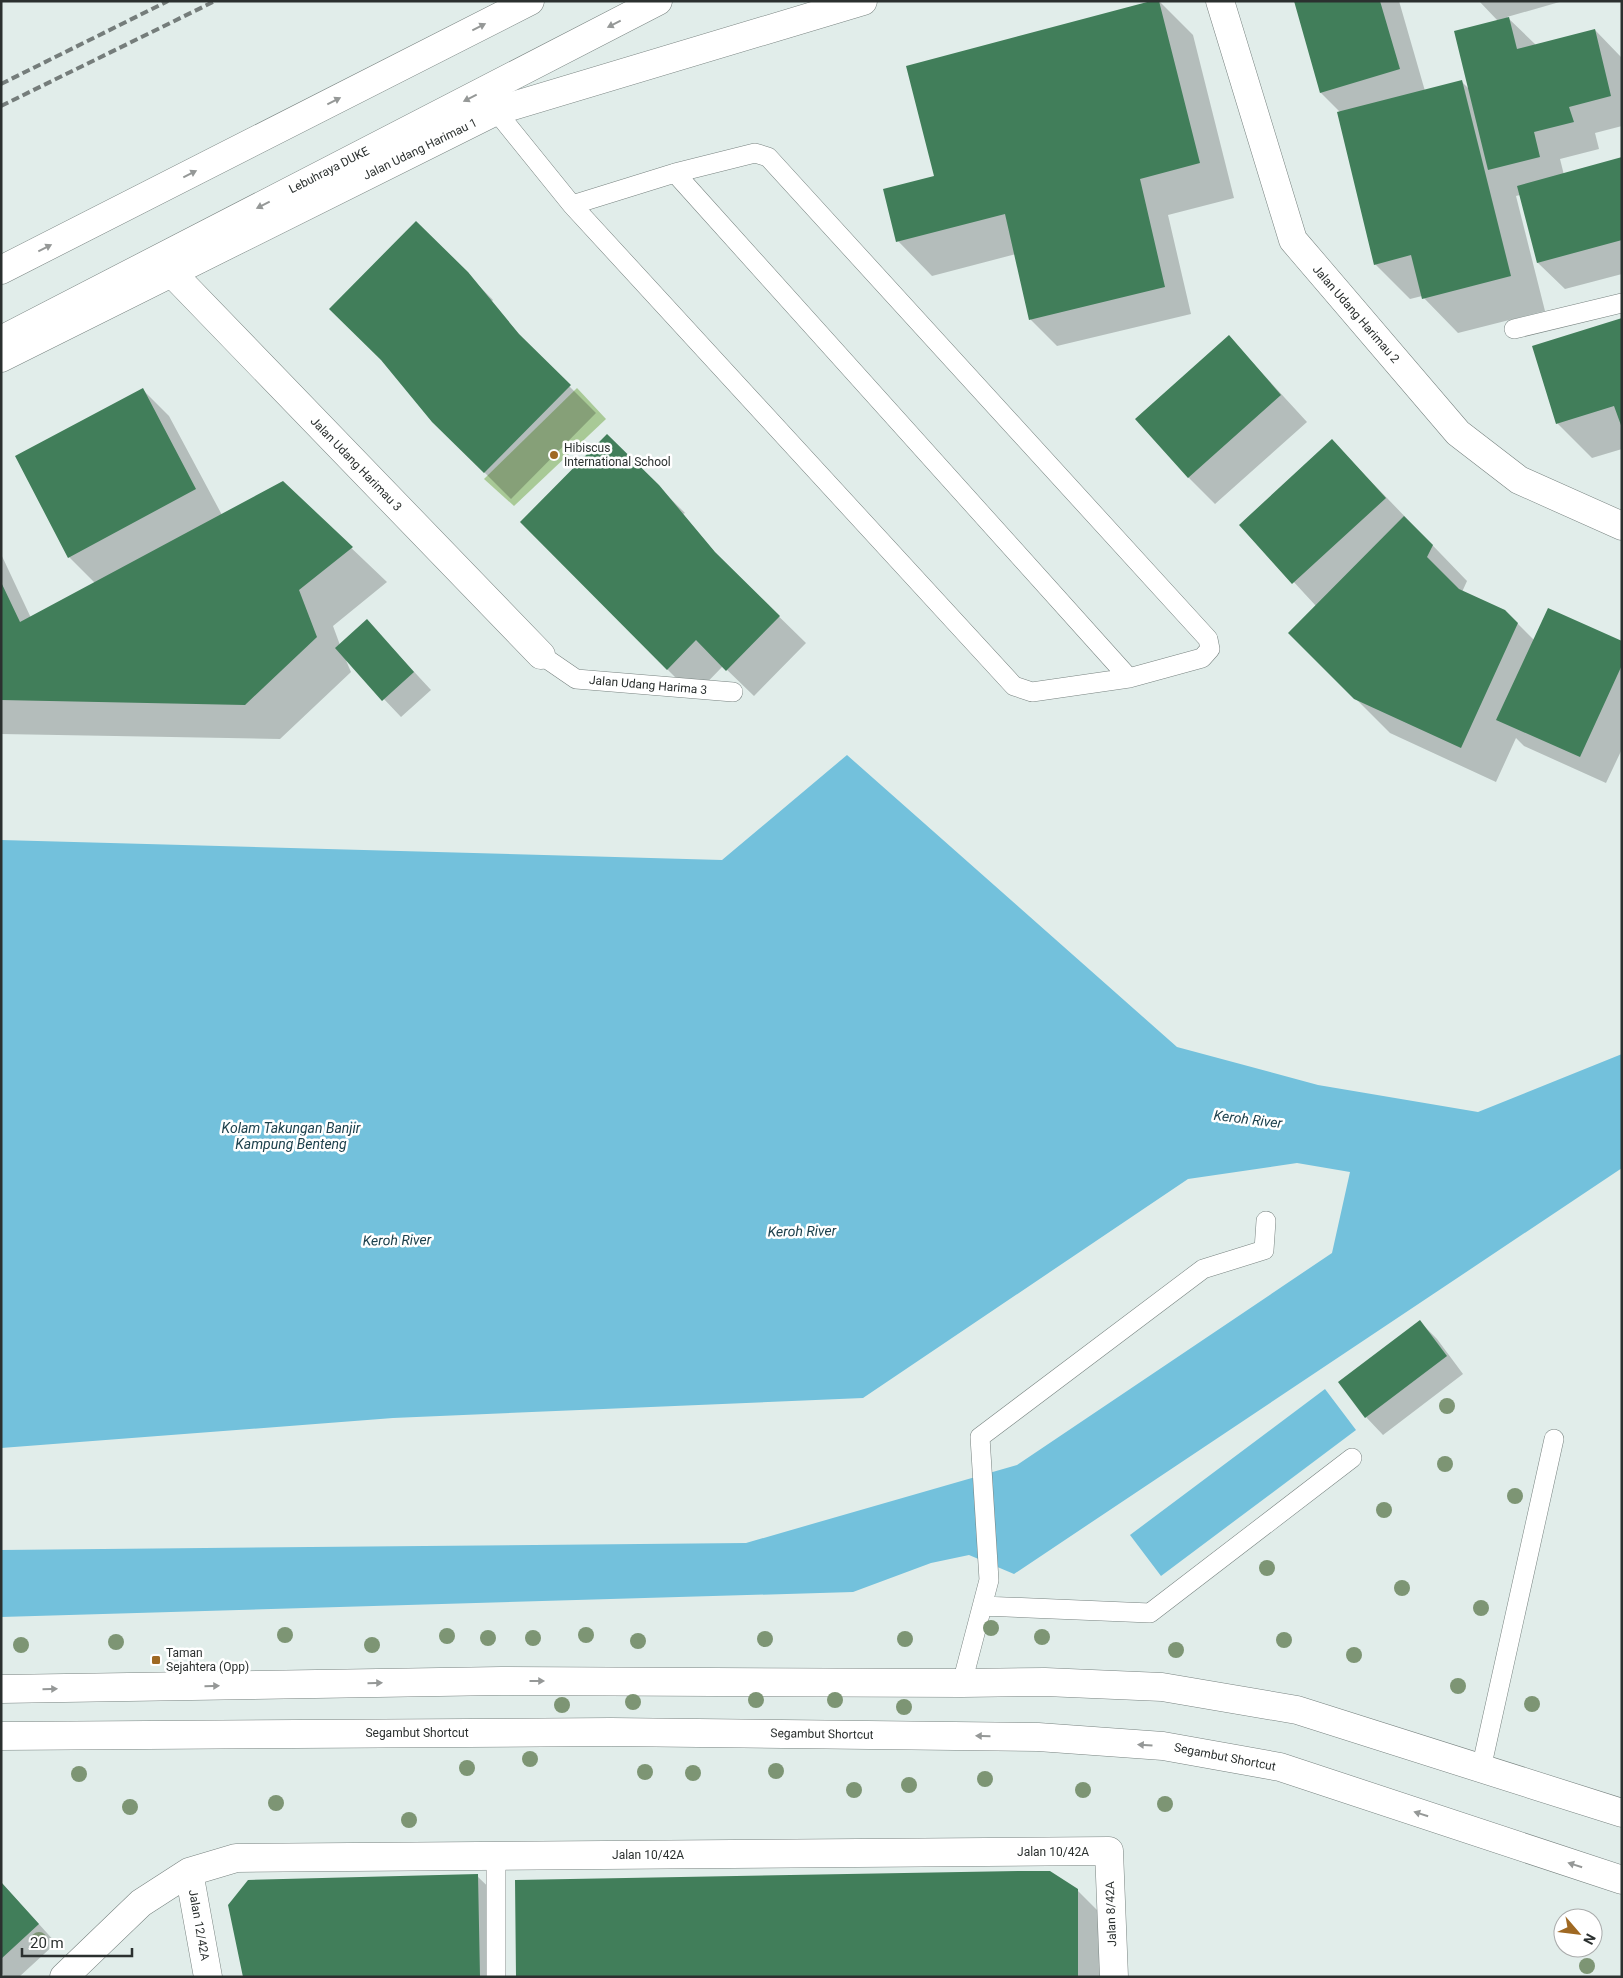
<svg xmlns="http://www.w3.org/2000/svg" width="1623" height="1978" font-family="Roboto,sans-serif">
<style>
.green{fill:#a8c996}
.water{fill:#73c1dc}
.shadow{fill:#0003}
.building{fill:#417e5a}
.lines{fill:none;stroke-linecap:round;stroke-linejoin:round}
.service-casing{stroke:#788380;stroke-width:20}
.minor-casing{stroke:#788380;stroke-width:29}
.secondary-casing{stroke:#788380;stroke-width:29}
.motorway-casing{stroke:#788380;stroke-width:29}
.service{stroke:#fff;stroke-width:19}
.minor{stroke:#fff;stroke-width:28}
.secondary{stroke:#fff;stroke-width:28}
.motorway{stroke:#fff;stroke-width:28}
.rail{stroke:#757d7b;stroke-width:4;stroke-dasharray:8 4;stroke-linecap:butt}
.tree{fill:#7d9574}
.oneway{fill:#959897}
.poi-dot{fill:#9f6923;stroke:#fff;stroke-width:2}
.labels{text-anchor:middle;stroke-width:5;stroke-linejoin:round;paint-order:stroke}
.street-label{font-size:12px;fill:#2b302f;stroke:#fff}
.poi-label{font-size:12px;fill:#2b302f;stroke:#fff;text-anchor:start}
.water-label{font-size:14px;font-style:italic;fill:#1c404c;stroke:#fff}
</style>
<rect width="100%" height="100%" fill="#e1edea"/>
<!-- green -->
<path class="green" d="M577 388 606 419 514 506 484 479Z"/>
<!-- water -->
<path class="water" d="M847 755 1177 1047 1318 1085 1478 1112 1622 1054V1168L1014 1574 969 1555 931 1563 853 1592 1 1617V1550L746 1543 1017 1465 1332 1253 1350 1172 1297 1163 1188 1179 863 1398 393 1418 1 1448V840L722 860Z
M1325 1389 1356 1430 1161 1576 1130 1535Z"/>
<!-- shadow -->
<path class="shadow" d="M1156 1H1159L1193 35 1234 198 1168 215 1191 314 1057 346 1031 320 1016 254 932 276 898 241 935 177Z
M1295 1H1399L1425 91 1462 82 1470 90 1498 21 1479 1H1563L1507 17 1536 45 1595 30 1621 57 1622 126 1595 133 1599 149 1560 159 1564 175 1622 159V274L1565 289 1538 263 1520 195 1516 196 1545 311 1458 333 1422 296 1410 299 1375 264 1341 113 1321 93Z
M416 223 493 300 492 301 527 344 596 413 511 499 433 421Z
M1622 319V449L1592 458 1557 423Z
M1229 337 1307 422 1215 504 1188 477Z
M143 390 169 416 222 515 282 482 387 582 333 626 340 645 367 621 431 690 401 717 345 658 351 672 280 739 1 734V554L31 618 95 583 69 557Z
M607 436 685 513 683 514 722 561 806 643 754 696 723 666 694 696 661 663Z
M1332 441 1467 581 1462 592 1505 611 1534 640 1622 643V749L1606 783 1524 746 1516 738 1496 782 1390 733 1290 633 1316 606 1241 525Z
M1419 1321 1437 1339 1463 1374 1383 1435 1366 1417Z
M477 1876 504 1902 505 1977H244Z
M1 1882 56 1943 19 1977H5L1 1973Z
M1077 1890 1104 1917V1977H517Z"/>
<!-- building -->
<path class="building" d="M1151 1H1159L1200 163 1140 179 1165 287 1029 320 1005 214 896 242 883 189 934 176 906 66Z
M1294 1H1380L1400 69 1320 93Z
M1509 17 1517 49 1595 29 1611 96 1569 107 1574 122 1534 132 1540 157 1488 170 1454 31Z
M1462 80 1511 276 1422 299 1411 255 1374 265 1337 112Z
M1622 157V240L1537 263 1517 186Z
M416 221 468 272 519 334 571 385 484 473 432 422 381 360 329 309Z
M1622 318V428L1614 406 1556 424 1532 346Z
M1229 335 1281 395 1188 478 1135 419Z
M143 388 196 489 68 558 15 456Z
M607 434 659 485 715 552 780 616 726 671 696 640 667 670 520 522Z
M1332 439 1386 498 1292 584 1239 525Z
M283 481 353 547 299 590 317 637 245 705 1 700V582L20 622Z
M1404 516 1433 545 1427 557 1459 589 1505 610 1518 623 1461 748 1354 699 1288 633Z
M1548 608 1622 641V665L1580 757 1496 720Z
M367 619 414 672 382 701 335 648Z
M1420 1320 1447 1356 1365 1418 1338 1382Z
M1023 1871H1050L1078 1889V1977H516L515 1880Z
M478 1874 480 1977H243L228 1905 248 1880Z
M1 1882 39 1924 1 1959Z"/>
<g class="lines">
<!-- service casing -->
<g class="service-casing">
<path id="service" d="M496 111 572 205 1014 686 1032 692 1129 678 1202 658 1210 649 1208 639 768 157 755 153 675 173 572 205
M675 173 1129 678
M1514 329 1622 303
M541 655 576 679 733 692
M983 1606 1150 1613 1352 1458
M962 1683 989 1580 980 1437 1203 1269 1264 1250 1266 1221
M1481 1769 1554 1439
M496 1977V1856"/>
</g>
<!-- minor casing -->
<g class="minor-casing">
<path id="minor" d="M1220 1 1293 240 1458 433 1519 480 1622 526
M171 272 541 655
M1 358 496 111 863 1
M189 1872 208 1977
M64 1977 141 1903 189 1872 236 1858 1109 1851 1114 1977"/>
</g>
<!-- secondary casing -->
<g class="secondary-casing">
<path id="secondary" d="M1 1689 501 1681 962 1683 1045 1682 1162 1687 1297 1710 1622 1813
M1 1736 611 1732 1038 1737 1163 1746 1280 1767 1622 1880"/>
</g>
<!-- motorway casing -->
<g class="motorway-casing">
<path id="motorway" d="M1 270 530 1
M1 340 658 1"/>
</g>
<!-- service -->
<use href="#service" class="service"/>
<!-- minor -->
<use href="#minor" class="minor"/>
<!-- secondary -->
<use href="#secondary" class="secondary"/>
<!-- motorway -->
<use href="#motorway" class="motorway"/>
<!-- rail -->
<path class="rail" d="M1 84 168 1
M1 106 215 1"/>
</g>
<!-- trees -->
<g class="tree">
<circle cx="1447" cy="1406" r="8"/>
<circle cx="1445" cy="1464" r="8"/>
<circle cx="1515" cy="1496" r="8"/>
<circle cx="1384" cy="1510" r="8"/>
<circle cx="1267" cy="1568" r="8"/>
<circle cx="1402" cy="1588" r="8"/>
<circle cx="1481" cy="1608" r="8"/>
<circle cx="991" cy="1628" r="8"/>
<circle cx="285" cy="1635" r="8"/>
<circle cx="586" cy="1635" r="8"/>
<circle cx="447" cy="1636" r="8"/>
<circle cx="1042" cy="1637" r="8"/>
<circle cx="488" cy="1638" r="8"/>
<circle cx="533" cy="1638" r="8"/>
<circle cx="765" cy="1639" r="8"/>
<circle cx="905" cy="1639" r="8"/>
<circle cx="1284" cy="1640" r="8"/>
<circle cx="638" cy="1641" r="8"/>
<circle cx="116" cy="1642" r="8"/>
<circle cx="21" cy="1645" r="8"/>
<circle cx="372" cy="1645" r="8"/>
<circle cx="1176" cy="1650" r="8"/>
<circle cx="1354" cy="1655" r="8"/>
<circle cx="1458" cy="1686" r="8"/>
<circle cx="756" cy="1700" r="8"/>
<circle cx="835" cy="1700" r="8"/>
<circle cx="633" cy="1702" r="8"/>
<circle cx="1532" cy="1704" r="8"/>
<circle cx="562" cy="1705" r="8"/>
<circle cx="904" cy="1707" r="8"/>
<circle cx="530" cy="1759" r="8"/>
<circle cx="467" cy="1768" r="8"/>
<circle cx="776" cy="1771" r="8"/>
<circle cx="645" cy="1772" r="8"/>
<circle cx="693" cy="1773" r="8"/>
<circle cx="79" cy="1774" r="8"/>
<circle cx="985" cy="1779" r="8"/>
<circle cx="909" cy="1785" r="8"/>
<circle cx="854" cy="1790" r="8"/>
<circle cx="1083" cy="1790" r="8"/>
<circle cx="276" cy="1803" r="8"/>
<circle cx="1165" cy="1804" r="8"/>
<circle cx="130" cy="1807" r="8"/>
<circle cx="409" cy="1820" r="8"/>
<circle cx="39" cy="1940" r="8"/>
<circle cx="1587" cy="1966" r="8"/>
</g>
<!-- one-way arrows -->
<defs><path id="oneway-solid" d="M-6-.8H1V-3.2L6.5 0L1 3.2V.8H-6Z" transform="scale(1.25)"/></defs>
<g class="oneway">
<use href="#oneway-solid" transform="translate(614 24) rotate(153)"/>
<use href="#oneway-solid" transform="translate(479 27) rotate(-27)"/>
<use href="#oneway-solid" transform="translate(470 98) rotate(153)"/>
<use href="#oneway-solid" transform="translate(334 101) rotate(-27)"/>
<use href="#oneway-solid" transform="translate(190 174) rotate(-27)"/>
<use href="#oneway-solid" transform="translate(263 205) rotate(153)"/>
<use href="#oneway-solid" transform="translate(45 248) rotate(-27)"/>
<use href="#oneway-solid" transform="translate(537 1681)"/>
<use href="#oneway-solid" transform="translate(375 1683) rotate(-1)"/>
<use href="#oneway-solid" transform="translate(212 1686) rotate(-1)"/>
<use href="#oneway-solid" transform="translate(50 1689) rotate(-1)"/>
<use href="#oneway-solid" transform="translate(983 1736) rotate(-179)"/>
<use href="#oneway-solid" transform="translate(1145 1745) rotate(-176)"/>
<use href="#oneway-solid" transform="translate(1421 1814) rotate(-162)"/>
<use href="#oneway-solid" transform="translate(1575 1865) rotate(-162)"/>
</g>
<!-- markers -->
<g class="poi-dot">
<circle cx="554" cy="455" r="5"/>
<rect x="151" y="1655" width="10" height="10" rx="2.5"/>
</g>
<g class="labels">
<!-- street labels -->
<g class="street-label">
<text transform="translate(420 149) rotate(-26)" y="4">Jalan Udang Harimau 1</text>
<text transform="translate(329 170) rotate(-27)" y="4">Lebuhraya DUKE</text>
<text transform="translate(1356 314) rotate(49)" y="4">Jalan Udang Harimau 2</text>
<text transform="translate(356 464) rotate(46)" y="4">Jalan Udang Harimau 3</text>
<text transform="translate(648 685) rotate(5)" y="4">Jalan Udang Harima 3</text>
<text x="417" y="1737">Segambut Shortcut</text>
<text transform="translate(822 1734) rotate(1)" y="4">Segambut Shortcut</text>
<text transform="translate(1225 1757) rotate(11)" y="4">Segambut Shortcut</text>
<text x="1053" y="1856">Jalan 10/42A</text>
<text x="648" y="1859">Jalan 10/42A</text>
<text transform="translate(1111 1914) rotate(-92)" y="4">Jalan 8/42A</text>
<text transform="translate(199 1925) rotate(80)" y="4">Jalan 12/42A</text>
</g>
<!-- poi labels -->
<g class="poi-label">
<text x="564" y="452">Hibiscus<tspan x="564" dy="14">International School</tspan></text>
<text x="166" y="1657">Taman<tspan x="166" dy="14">Sejahtera (Opp)</tspan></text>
</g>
<!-- water labels -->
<g class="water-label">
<text transform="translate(1248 1119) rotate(7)" y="5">Keroh River</text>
<text x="291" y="1133">Kolam Takungan Banjir<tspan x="291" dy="16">Kampung Benteng</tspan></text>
<text transform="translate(802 1231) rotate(-1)" y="5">Keroh River</text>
<text transform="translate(397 1240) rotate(-1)" y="5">Keroh River</text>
</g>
</g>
<!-- border -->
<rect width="1623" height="1978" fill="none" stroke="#2b302f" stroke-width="5"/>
<!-- north arrow -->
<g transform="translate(1578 1933) rotate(118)"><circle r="24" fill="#ffffff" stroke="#aaacac"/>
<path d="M0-4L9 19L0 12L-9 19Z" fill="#9f6923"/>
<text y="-8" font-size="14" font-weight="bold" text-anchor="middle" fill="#2b302f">N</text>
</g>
<!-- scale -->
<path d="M22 1948v8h110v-8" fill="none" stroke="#2b302f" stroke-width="2.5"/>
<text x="30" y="1948" font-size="15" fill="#2b302f" stroke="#ffffff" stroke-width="4" paint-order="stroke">20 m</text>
</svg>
